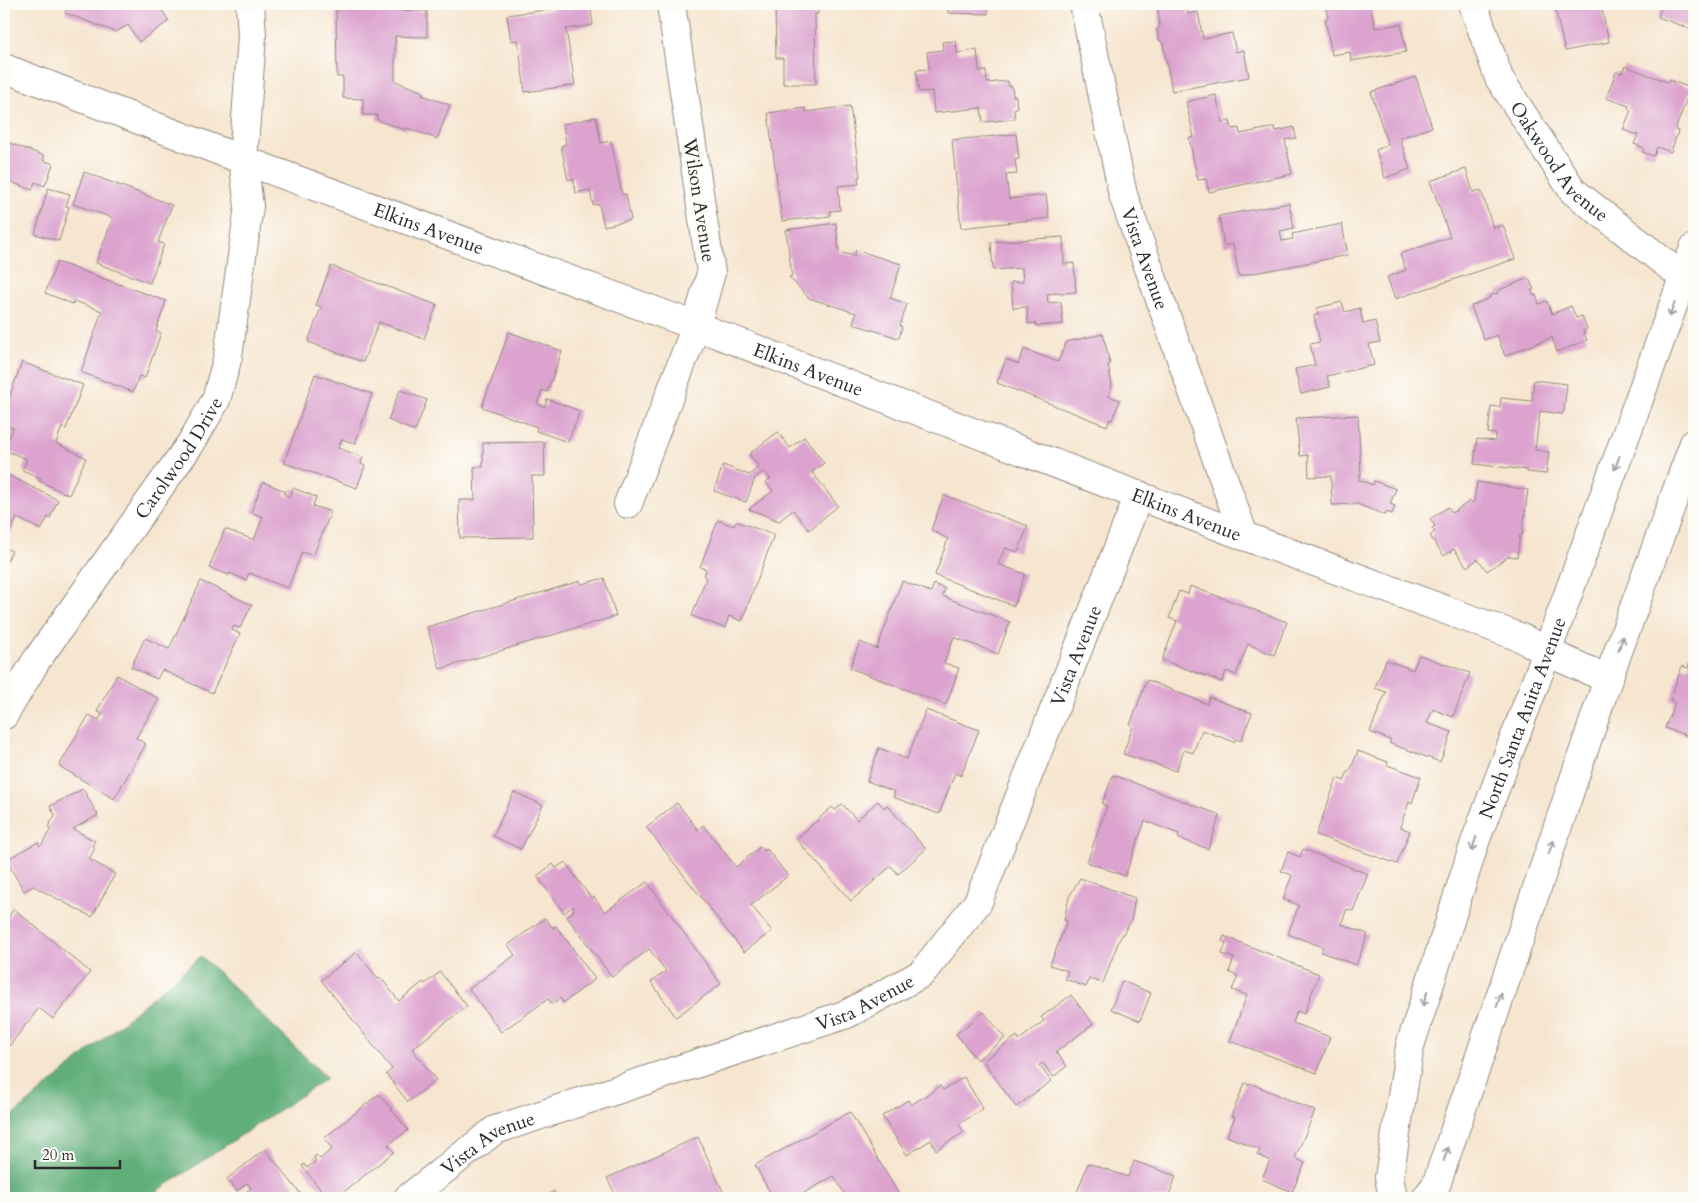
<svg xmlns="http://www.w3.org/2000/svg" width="1698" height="1202" font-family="Cardo,serif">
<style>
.forest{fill:#60af7a;stroke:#466d52}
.building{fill:#dca3cf}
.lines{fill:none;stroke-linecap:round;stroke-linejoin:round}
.minor-casing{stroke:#90887d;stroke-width:30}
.minor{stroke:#fff;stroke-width:28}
.oneway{stroke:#a0a0a0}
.labels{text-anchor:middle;stroke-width:5;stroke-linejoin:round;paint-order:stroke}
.street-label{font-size:19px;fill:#2b2b2b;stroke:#fdfcf7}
</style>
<rect width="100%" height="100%" fill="#fdfcf7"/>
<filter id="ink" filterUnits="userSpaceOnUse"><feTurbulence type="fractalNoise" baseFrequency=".02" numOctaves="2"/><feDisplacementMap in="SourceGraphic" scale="10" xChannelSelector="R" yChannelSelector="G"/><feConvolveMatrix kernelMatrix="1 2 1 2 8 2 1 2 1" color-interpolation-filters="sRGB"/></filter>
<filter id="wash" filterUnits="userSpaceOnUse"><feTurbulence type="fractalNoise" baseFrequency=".0096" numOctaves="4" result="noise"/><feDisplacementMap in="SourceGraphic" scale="20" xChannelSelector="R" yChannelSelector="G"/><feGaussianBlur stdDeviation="1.12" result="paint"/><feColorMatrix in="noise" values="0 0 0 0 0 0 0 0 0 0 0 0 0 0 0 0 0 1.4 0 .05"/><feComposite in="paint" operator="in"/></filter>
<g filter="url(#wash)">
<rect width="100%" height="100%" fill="#f6e5cf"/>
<!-- forest -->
<path class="forest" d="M201 956 327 1078 147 1198H4V1123Z"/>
<g id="blocks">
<!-- building -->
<path class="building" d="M69 4H168L161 9 169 21 139 42 128 25 116 32 65 13Z
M553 4H590L593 25 566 29 575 85 525 92 518 40 511 41 507 15 553 9Z
M775 4H822V9H818V14H815L816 84H783V58H776Z
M948 4H988V14L948 13Z
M1157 4H1187L1188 14 1198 12 1203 39 1232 33 1236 52 1244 50 1249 77 1172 91 1163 43 1159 40 1157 30 1160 26Z
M1325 4H1370L1375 28 1401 24 1406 52 1351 61 1350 52 1332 55 1325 19 1328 18Z
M1554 4H1613L1614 7 1602 10 1609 42 1565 51Z
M1662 4 1672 6V4H1694V30L1658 17Z
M336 9 427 11V37L395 36V81L423 92 422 95 450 105 437 139 407 128 406 130 377 120V115H363V99L343 98V77H337Z
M956 41 957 53 977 50 979 71H986L987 83 1008 81 1009 86H1012L1013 96H1016L1017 108 1014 109 1015 119 983 122 981 108 934 113 932 91 919 92 916 70 929 69 927 52 943 50 942 42Z
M1625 66 1668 82 1669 80 1691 88 1675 130 1678 131 1671 152 1657 147 1654 156 1642 152 1644 148 1634 144 1638 135 1623 130 1631 110 1628 109 1629 106 1606 98 1616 72 1622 73Z
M1416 77 1432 127 1400 138 1410 169 1385 178 1376 150 1388 145 1371 92Z
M1216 95 1222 122 1230 121 1232 129 1239 128 1240 134 1275 127 1276 131 1294 127 1296 138 1285 140 1292 174 1209 192 1206 179 1198 180 1189 138 1194 137 1186 102Z
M850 106 860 177H858L859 184 838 186 840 210 830 211V216L782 221 768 113 805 108 806 112Z
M596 117 601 143 611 141 622 195 626 194 631 220 604 226 599 204 593 205 590 190 576 193 573 178 568 180 561 146 566 144 563 124Z
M1016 134 1019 159 1015 160 1017 174 1006 175 1009 199 1046 195 1049 218 961 228 952 140Z
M4 141 45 156 43 160 53 164 45 186 35 182 32 190 4 179Z
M1466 169 1473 192 1481 190 1493 228 1503 225 1515 259 1395 299 1387 277 1406 270 1400 254 1450 237 1430 181Z
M84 172 172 205 158 242 164 244 150 283 96 263 113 218 73 204Z
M48 188 70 194 66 206 69 207 59 241 35 234Z
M1289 203 1294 228 1280 231 1282 241 1293 239 1292 234 1342 224 1348 255 1239 276 1233 244 1224 246 1219 216Z
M836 223 839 252 854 256 856 250 901 264 890 298 907 304 900 326 902 327 899 338 853 324 856 313 809 298 789 277 792 276 786 230Z
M1063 237 1064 264 1074 263 1076 292 1047 294 1048 303 1061 302 1063 324 1036 326V323L1028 324 1027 307 1013 308 1011 282H1023L1022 268 993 270 991 242Z
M57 262 166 301 156 331 161 333 145 378 139 376 133 392 81 372 102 311 74 301 73 304 45 293Z
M331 266 437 305 424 339 379 322 363 362 308 342 321 307 316 305Z
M1529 278 1534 290H1531L1534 296 1536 295 1539 304 1547 301 1552 314 1571 306 1576 318 1582 316 1587 329 1583 331 1587 340 1557 352 1552 337 1505 356 1497 335 1484 340 1471 306 1490 298 1489 296 1498 293 1497 291Z
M1342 302 1345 312 1360 308 1363 324 1375 321 1380 342 1369 344 1374 365 1327 376 1330 387 1301 394 1295 369 1315 365 1310 344 1320 342 1314 316 1318 314 1317 308Z
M509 332 562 351 547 392 542 390 537 404 545 407 547 399 580 411 568 442 536 431 537 427 482 407Z
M1103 334 1110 364 1108 365 1112 386 1108 396 1120 400 1112 420 1110 419 1107 426 997 383 1006 359 1018 364 1024 349 1058 362 1066 342Z
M22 362 83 385 66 429 62 427 56 443 86 458 69 495 39 481 41 478 22 470 27 459 4 450 13 428 4 424V412Z
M315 374 372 394 355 444 342 439 338 448 363 457 361 464 365 466 357 488 284 463Z
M1534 380 1567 384 1564 411 1562 414 1540 411 1535 450 1549 452 1546 474 1527 472V470L1474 464 1477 439 1495 441 1496 434 1488 433 1491 406 1500 407 1501 398 1532 401Z
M400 390 427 400 415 431 388 420Z
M1358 415 1361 475H1359V480L1373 485 1374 481 1396 489 1390 504 1395 506 1392 514 1387 512 1385 515 1357 504 1332 505 1331 476 1309 477 1308 455 1300 456 1296 418Z
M778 432 790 448 804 437 824 463 812 472 838 506 809 530 793 510 779 521 749 509 773 491 766 482 770 479 764 471 755 478 746 502 714 491 723 465 749 475 759 467 749 454Z
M544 442 545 476H532L533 537 460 538 459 500H475L474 467H483V443Z
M4 473 58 500 50 518 48 517 41 530 17 518 4 546Z
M263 482 285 491 284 494 290 497 293 488 316 497 313 506 331 512 313 556 302 552 288 588 249 573 246 580 230 573 229 575 209 568 225 529 254 540 263 517 251 512Z
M1477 482 1528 490 1522 535H1520L1517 557 1509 556 1487 571 1478 559 1467 567 1454 549 1444 556 1430 536 1435 532 1432 528 1435 526 1430 519 1448 507 1452 513 1470 501 1472 503 1474 501Z
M944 495 1028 526 1018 552 1005 548 998 564 1025 574 1014 606 935 575 948 539 931 530Z
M718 520 734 526 736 521 774 535 742 621 729 616 725 628 692 616 706 578 704 577 706 569 700 567Z
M4 547 12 551 4 567Z
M604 578 616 616 440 669 427 627 580 581 582 584Z
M201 581 252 605 240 628 234 626 232 630 240 634 212 693 162 670 157 679 131 667 145 638 169 649Z
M902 581 931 592 934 584 945 589 942 596 1010 622 998 654 954 637 944 663 959 668 946 705 850 668 860 642 877 649Z
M1190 586 1287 622 1274 655 1248 644 1236 675 1226 671 1222 682 1162 660 1177 621 1169 618 1179 591 1188 594Z
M1694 650V738L1665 728 1675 702 1670 700 1682 666 1688 668Z
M1419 655 1470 673 1453 717 1433 709 1427 723 1452 732 1440 762 1389 743 1391 740 1370 732 1386 692 1375 688 1386 660 1413 670Z
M117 675 159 699 136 738 146 744 114 799 59 766 89 715 99 720 102 714 97 711Z
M1147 680 1207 704 1209 697 1252 713 1241 741 1236 739 1234 742 1202 730 1193 753 1184 750 1176 771 1123 754 1133 726 1130 725Z
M926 710 979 730 961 776 955 773 939 814 893 797 895 792 867 781 879 748 907 759Z
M1358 751 1388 762 1387 765 1421 777 1412 803 1409 802 1400 827 1410 831 1397 864 1316 835 1337 778 1344 781 1348 771H1350Z
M1113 775 1220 815 1208 849 1178 838 1179 834 1145 821 1125 876 1087 862 1107 806 1102 804Z
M83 789 98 815 73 829 95 841 92 846 95 848 89 859 115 874 92 917 33 886 24 891 6 860 38 842 40 846 42 844 51 829 48 827 55 815 50 806Z
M514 792 543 805 521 849 493 836Z
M878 801 884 808 887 805 926 849 898 874 891 866 851 901 796 839 832 807 835 810 842 804 857 820Z
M677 803 698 830 703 825 736 867 760 847 764 851 767 849 788 876 751 905 772 931 744 952 646 827Z
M1303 849 1368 874 1353 911 1347 909 1341 924 1368 934 1356 965 1321 952 1323 947 1288 934 1299 905 1283 899 1292 875 1281 871 1288 852 1300 857Z
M565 862 591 898 594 897 605 912 647 882 721 984 676 1017 651 982 666 971 649 949 612 977 567 917 574 911 573 909 574 908 573 906 564 913 537 876 553 864 556 868Z
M1080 878 1135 898 1131 921 1119 940 1103 983 1089 979 1086 987 1065 979 1068 971 1050 965 1067 921 1064 920 1069 897Z
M14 909 90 972 53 1019 39 1008 10 1045 7 1046 4 1044V922Z
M545 918 553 928 556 926 595 979 563 1003 560 998 552 1004 548 999 501 1032 469 989 515 955 508 945Z
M1224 936 1319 974 1304 1014 1297 1011 1293 1023 1330 1037 1317 1073 1230 1041 1247 995 1232 990 1238 976 1229 972 1234 958 1222 954 1226 943 1222 941Z
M357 952 378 979 381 978 399 1001 423 982 425 984 440 972 467 1006 412 1049 436 1080 408 1102 386 1074 392 1069 321 980Z
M1122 981 1151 993 1140 1021 1111 1009Z
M1071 995 1093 1024 1056 1052 1067 1066 1053 1077 1043 1063 1039 1065 1051 1081 1016 1107 983 1061 1017 1036 1019 1040 1044 1021 1041 1017Z
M984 1012 1005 1038 977 1060 956 1034Z
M964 1077 983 1109 959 1124 964 1132 936 1150 931 1140 907 1155 882 1116 908 1100 911 1105 940 1086 943 1090Z
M1245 1083 1249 1085 1250 1083 1315 1111 1295 1158 1305 1163 1292 1192 1262 1179 1270 1160 1257 1155 1260 1150 1227 1136 1235 1117 1231 1116Z
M379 1094 408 1130 388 1145 394 1152 336 1198H327L302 1166 304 1164 307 1168 316 1161 314 1157 316 1155 320 1159 332 1149 324 1138Z
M850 1112 901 1198H847L834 1176 795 1198H773L755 1165Z
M698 1137 726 1198H617L607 1178Z
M265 1149 304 1198H238L251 1188 247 1183 237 1191 227 1179Z
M1134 1161 1176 1176 1168 1198H1075L1088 1163 1128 1177Z
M554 1191 558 1198H541Z"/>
</g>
</g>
<g filter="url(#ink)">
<use href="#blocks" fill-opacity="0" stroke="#90887d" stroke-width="1"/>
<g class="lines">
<!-- minor casing -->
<g class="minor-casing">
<g id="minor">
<path id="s1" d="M1084 4 1123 195 1244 536"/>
<path id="s2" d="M1473 4 1499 78 1573 191 1683 277 1694 281"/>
<path id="s3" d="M4 68 243 160 696 326 1244 536 1522 638 1547 652 1608 679"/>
<path d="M628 504 696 326 711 273 671 4"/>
<path id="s4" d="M4 715 36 661 191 443 216 400 228 356 249 206 243 160 252 36 250 4"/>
<path id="s5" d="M408 1198 495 1130 847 1014 921 974 978 902 1139 495"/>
<path id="s6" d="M1393 1198 1389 1177 1410 1046 1476 839 1547 652 1694 248"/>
<path d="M1426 1198 1436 1185 1608 679 1694 443"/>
</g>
</g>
<!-- minor -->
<use href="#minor" class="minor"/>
</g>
<!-- one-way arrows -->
<defs><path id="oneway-shaft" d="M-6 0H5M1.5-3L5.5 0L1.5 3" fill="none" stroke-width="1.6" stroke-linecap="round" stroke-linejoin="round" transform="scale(1.25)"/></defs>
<g class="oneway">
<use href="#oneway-shaft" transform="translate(1672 310) rotate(110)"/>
<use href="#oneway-shaft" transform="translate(1617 463) rotate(110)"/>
<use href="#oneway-shaft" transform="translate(1621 643) rotate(-70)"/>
<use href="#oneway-shaft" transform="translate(1474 844) rotate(108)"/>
<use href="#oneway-shaft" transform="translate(1551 847) rotate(-71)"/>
<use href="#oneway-shaft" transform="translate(1425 999) rotate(108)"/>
<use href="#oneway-shaft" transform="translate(1499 1000) rotate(-71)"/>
<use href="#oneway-shaft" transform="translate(1446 1154) rotate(-71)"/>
</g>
</g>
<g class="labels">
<!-- street labels -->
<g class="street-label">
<text dy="7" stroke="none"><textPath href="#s2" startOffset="182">Oakwood Avenue</textPath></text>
<text transform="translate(700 200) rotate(81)" y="7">Wilson Avenue</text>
<text dy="7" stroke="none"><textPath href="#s3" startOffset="454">Elkins Avenue</textPath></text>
<text dy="7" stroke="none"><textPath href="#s1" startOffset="262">Vista Avenue</textPath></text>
<text dy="7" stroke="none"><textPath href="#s3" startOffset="859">Elkins Avenue</textPath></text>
<text dy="7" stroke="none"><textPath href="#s4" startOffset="311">Carolwood Drive</textPath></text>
<text dy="7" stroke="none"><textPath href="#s3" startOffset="1264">Elkins Avenue</textPath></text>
<text dy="7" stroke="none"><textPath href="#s5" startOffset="922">Vista Avenue</textPath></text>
<text dy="7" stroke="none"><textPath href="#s6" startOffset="501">North Santa Anita Avenue</textPath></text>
<text dy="7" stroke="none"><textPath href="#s5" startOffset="502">Vista Avenue</textPath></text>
<text dy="7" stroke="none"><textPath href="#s5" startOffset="98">Vista Avenue</textPath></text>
</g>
</g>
<!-- margin -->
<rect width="1698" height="1202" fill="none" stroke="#fdfcf7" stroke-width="20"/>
<!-- scale -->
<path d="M35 1160v8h85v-8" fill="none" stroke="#2b2b2b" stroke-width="2.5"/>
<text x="42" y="1160" font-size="15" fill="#2b2b2b" stroke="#fdfcf7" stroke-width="4" paint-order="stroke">20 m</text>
</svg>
